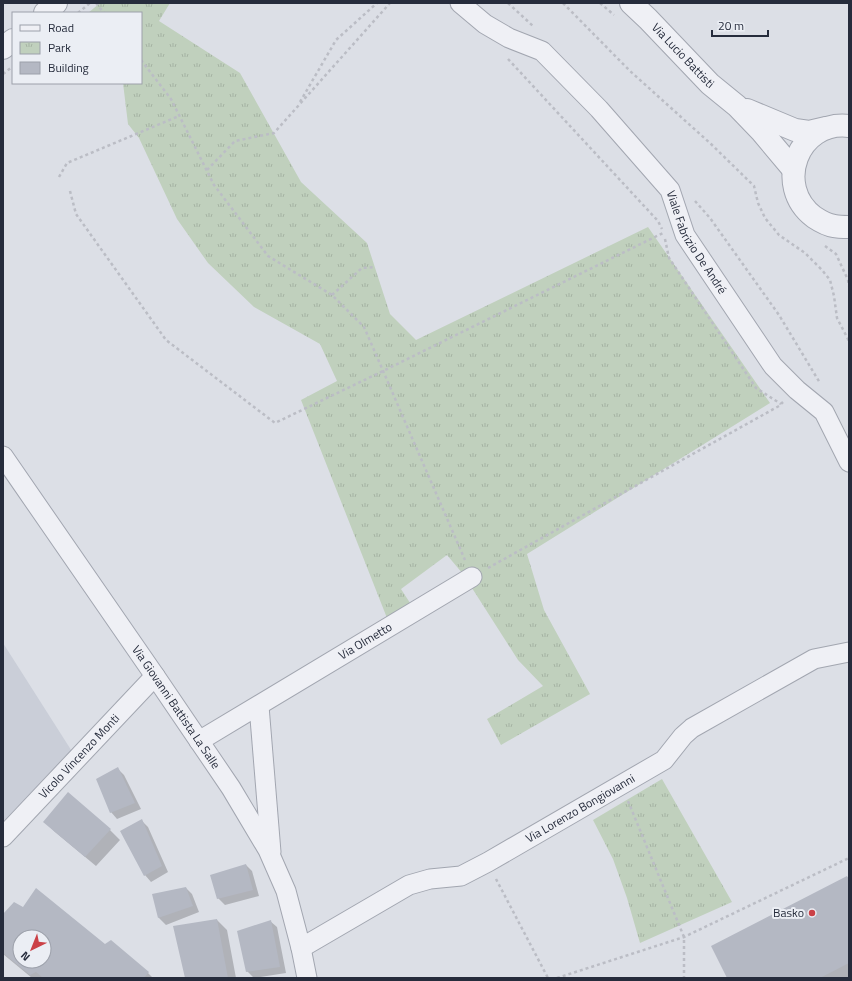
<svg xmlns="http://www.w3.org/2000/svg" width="852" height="981" font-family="'Titillium Web',sans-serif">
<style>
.built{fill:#caced8}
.park{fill:url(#park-tufts)}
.shadow{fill:#0003;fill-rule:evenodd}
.building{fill:#b4b8c3;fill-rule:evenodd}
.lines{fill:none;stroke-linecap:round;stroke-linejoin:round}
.minor-casing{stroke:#a2a6b0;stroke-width:21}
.tertiary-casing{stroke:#a2a6b0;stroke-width:24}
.path{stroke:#bbbdc5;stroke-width:2.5;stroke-dasharray:3 3;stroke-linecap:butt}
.minor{stroke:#eff0f5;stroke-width:19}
.tertiary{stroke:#eff0f5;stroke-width:22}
.poi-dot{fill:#cb4147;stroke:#ebeef4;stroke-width:1.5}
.labels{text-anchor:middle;stroke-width:4;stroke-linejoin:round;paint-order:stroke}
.street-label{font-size:12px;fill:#262c3c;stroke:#ebeef4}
.poi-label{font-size:12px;fill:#262c3c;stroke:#ebeef4;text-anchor:end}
</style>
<defs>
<pattern id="park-tufts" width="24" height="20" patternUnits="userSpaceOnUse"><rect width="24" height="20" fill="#c0d0bd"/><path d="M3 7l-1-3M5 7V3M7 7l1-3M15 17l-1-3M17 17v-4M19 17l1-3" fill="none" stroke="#a5b3a3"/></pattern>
</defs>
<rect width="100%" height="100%" fill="#dcdfe6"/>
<!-- built -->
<path class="built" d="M3 643 73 753 3 826Z"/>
<!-- park -->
<path class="park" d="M100 3H170L159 21 240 73 301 182 367 243 390 314 416 340 648 227 770 403 527 554 544 610 590 694 501 745 487 719 543 686 518 660 463 574 447 555 401 589 412 606 387 618 301 400 337 381 320 344 254 307 208 263 177 219 139 138 128 124 123 83H141V13H88Z
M662 779 732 902 640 943 627 898 613 859 593 820Z"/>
<!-- shadow -->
<path class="shadow" d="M117 768 124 775 141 809 117 819 111 812Z
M142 821 148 827 168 872 151 882 145 875Z
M45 822 110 830 120 840 96 866 55 832Z
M246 865 252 871 259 896 225 905 218 898Z
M847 877 849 879V978H729Z
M186 888 192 894 199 912 166 925 159 918 153 895Z
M3 916 105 945 148 973 153 978H32L3 954ZM20 937H44V961H20Z
M217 920 227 930 236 978H186Z
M270 921 277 927 286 973 254 978 247 971Z"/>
<!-- building -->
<path class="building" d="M118 767 135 803 110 813 96 779Z
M68 792 111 829 85 857 43 822Z
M142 819 162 866 144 876 120 831Z
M246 864 253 890 217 899 210 875Z
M847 876 849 880V963L820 978H727L711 946Z
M186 887 193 906 158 918 152 894Z
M36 888 105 944 111 940 149 972 144 978H43L36 972 30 975 3 953V914L14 902 23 907ZM20 937H44V961H20Z
M217 919 228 978H185L173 926Z
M271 920 280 967 246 972 237 931Z"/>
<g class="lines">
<!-- minor casing -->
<g class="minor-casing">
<g id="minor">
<path id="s1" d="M460 3 485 24 509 38 542 51 599 109 670 190 685 235 773 366 797 390 824 412 849 462"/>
<path id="s2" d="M3 456 155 676 231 788 268 850 286 891 301 948 307 978"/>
<path d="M259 706 271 852"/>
<path id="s3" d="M199 741 472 577"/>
<path id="s4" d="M3 837 155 676"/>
<path id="s5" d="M301 948 409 885 430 879 461 876 488 862 664 760 683 736 692 728 814 659 849 652"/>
</g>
</g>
<!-- tertiary casing -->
<g class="tertiary-casing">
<g id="tertiary">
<path id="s6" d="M631 3 648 19 710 84 737 106 762 132 793 169"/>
<path d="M45 13 56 3"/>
<path d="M3 48 13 40"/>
<path d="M747 110 795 130 809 132 826 128"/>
<path d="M849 126C798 120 773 186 814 217 820 221 827 225 834 226 838 227 844 227 849 227"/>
</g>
</g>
<!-- path -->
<path class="path" d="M96 3 104 13
M508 3 533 26
M563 3 630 71 711 144 754 186 758 203 765 218 779 235 805 253 822 270 830 280 834 296 837 318 849 341
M600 3 614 15
M78 13 90 3
M508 59 658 221 662 229
M141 60 171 99 214 185 268 256 332 295 364 327 465 560
M3 74 12 67
M300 102 336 40 377 3
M207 170 235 141 274 133 390 3
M59 177 67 163 179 116
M70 191 76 214 166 340 275 423 383 371 665 232
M695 201 710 218 779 315 820 383
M665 239 669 258 756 388 781 404
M825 246 836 254 848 280 849 286
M332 295 362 268 375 267
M488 568 779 406 783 402
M628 801 684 937V978
M496 879 548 978
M557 978 684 937 849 858"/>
<!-- minor -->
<use href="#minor" class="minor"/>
<!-- tertiary -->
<use href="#tertiary" class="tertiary"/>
</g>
<!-- markers -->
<circle class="poi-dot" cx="812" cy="913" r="4"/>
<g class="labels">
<!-- street labels -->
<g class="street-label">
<text dy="4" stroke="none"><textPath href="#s6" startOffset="74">Via Lucio Battisti</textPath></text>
<text dy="4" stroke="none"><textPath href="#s1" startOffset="344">Viale Fabrizio De André</textPath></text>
<text dy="4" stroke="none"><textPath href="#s3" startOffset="194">Via Olmetto</textPath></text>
<text dy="4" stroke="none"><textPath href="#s2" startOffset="305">Via Giovanni Battista La Salle</textPath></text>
<text dy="4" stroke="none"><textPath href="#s4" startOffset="111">Vicolo Vincenzo Monti</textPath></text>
<text dy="4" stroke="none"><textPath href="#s5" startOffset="315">Via Lorenzo Bongiovanni</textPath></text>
</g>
<!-- poi labels -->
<g class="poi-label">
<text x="804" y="917">Basko</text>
</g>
</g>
<!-- border -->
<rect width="852" height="981" fill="none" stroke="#262c3c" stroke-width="8"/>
<!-- legend -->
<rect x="12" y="12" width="130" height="72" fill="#ebeef4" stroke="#9ca0aa"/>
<rect x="20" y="25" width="20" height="6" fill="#eff0f5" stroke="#9ca0aa"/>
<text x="48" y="32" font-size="12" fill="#262c3c">Road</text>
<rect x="20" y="42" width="20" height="12" fill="url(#park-tufts)" stroke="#9ca0aa"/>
<text x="48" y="52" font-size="12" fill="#262c3c">Park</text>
<rect x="20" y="62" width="20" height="12" fill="#b4b8c3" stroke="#9ca0aa"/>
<text x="48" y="72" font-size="12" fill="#262c3c">Building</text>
<!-- north arrow -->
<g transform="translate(32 949) rotate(223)"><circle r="19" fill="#ebeef4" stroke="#9ca0aa"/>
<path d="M0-3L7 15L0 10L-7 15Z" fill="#cb4147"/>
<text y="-6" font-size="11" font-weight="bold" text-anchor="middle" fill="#262c3c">N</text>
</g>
<!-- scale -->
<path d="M712 30v6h56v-6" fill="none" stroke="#262c3c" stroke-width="2"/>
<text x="718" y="30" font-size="12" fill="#262c3c" stroke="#ebeef4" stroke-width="3" paint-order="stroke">20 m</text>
</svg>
